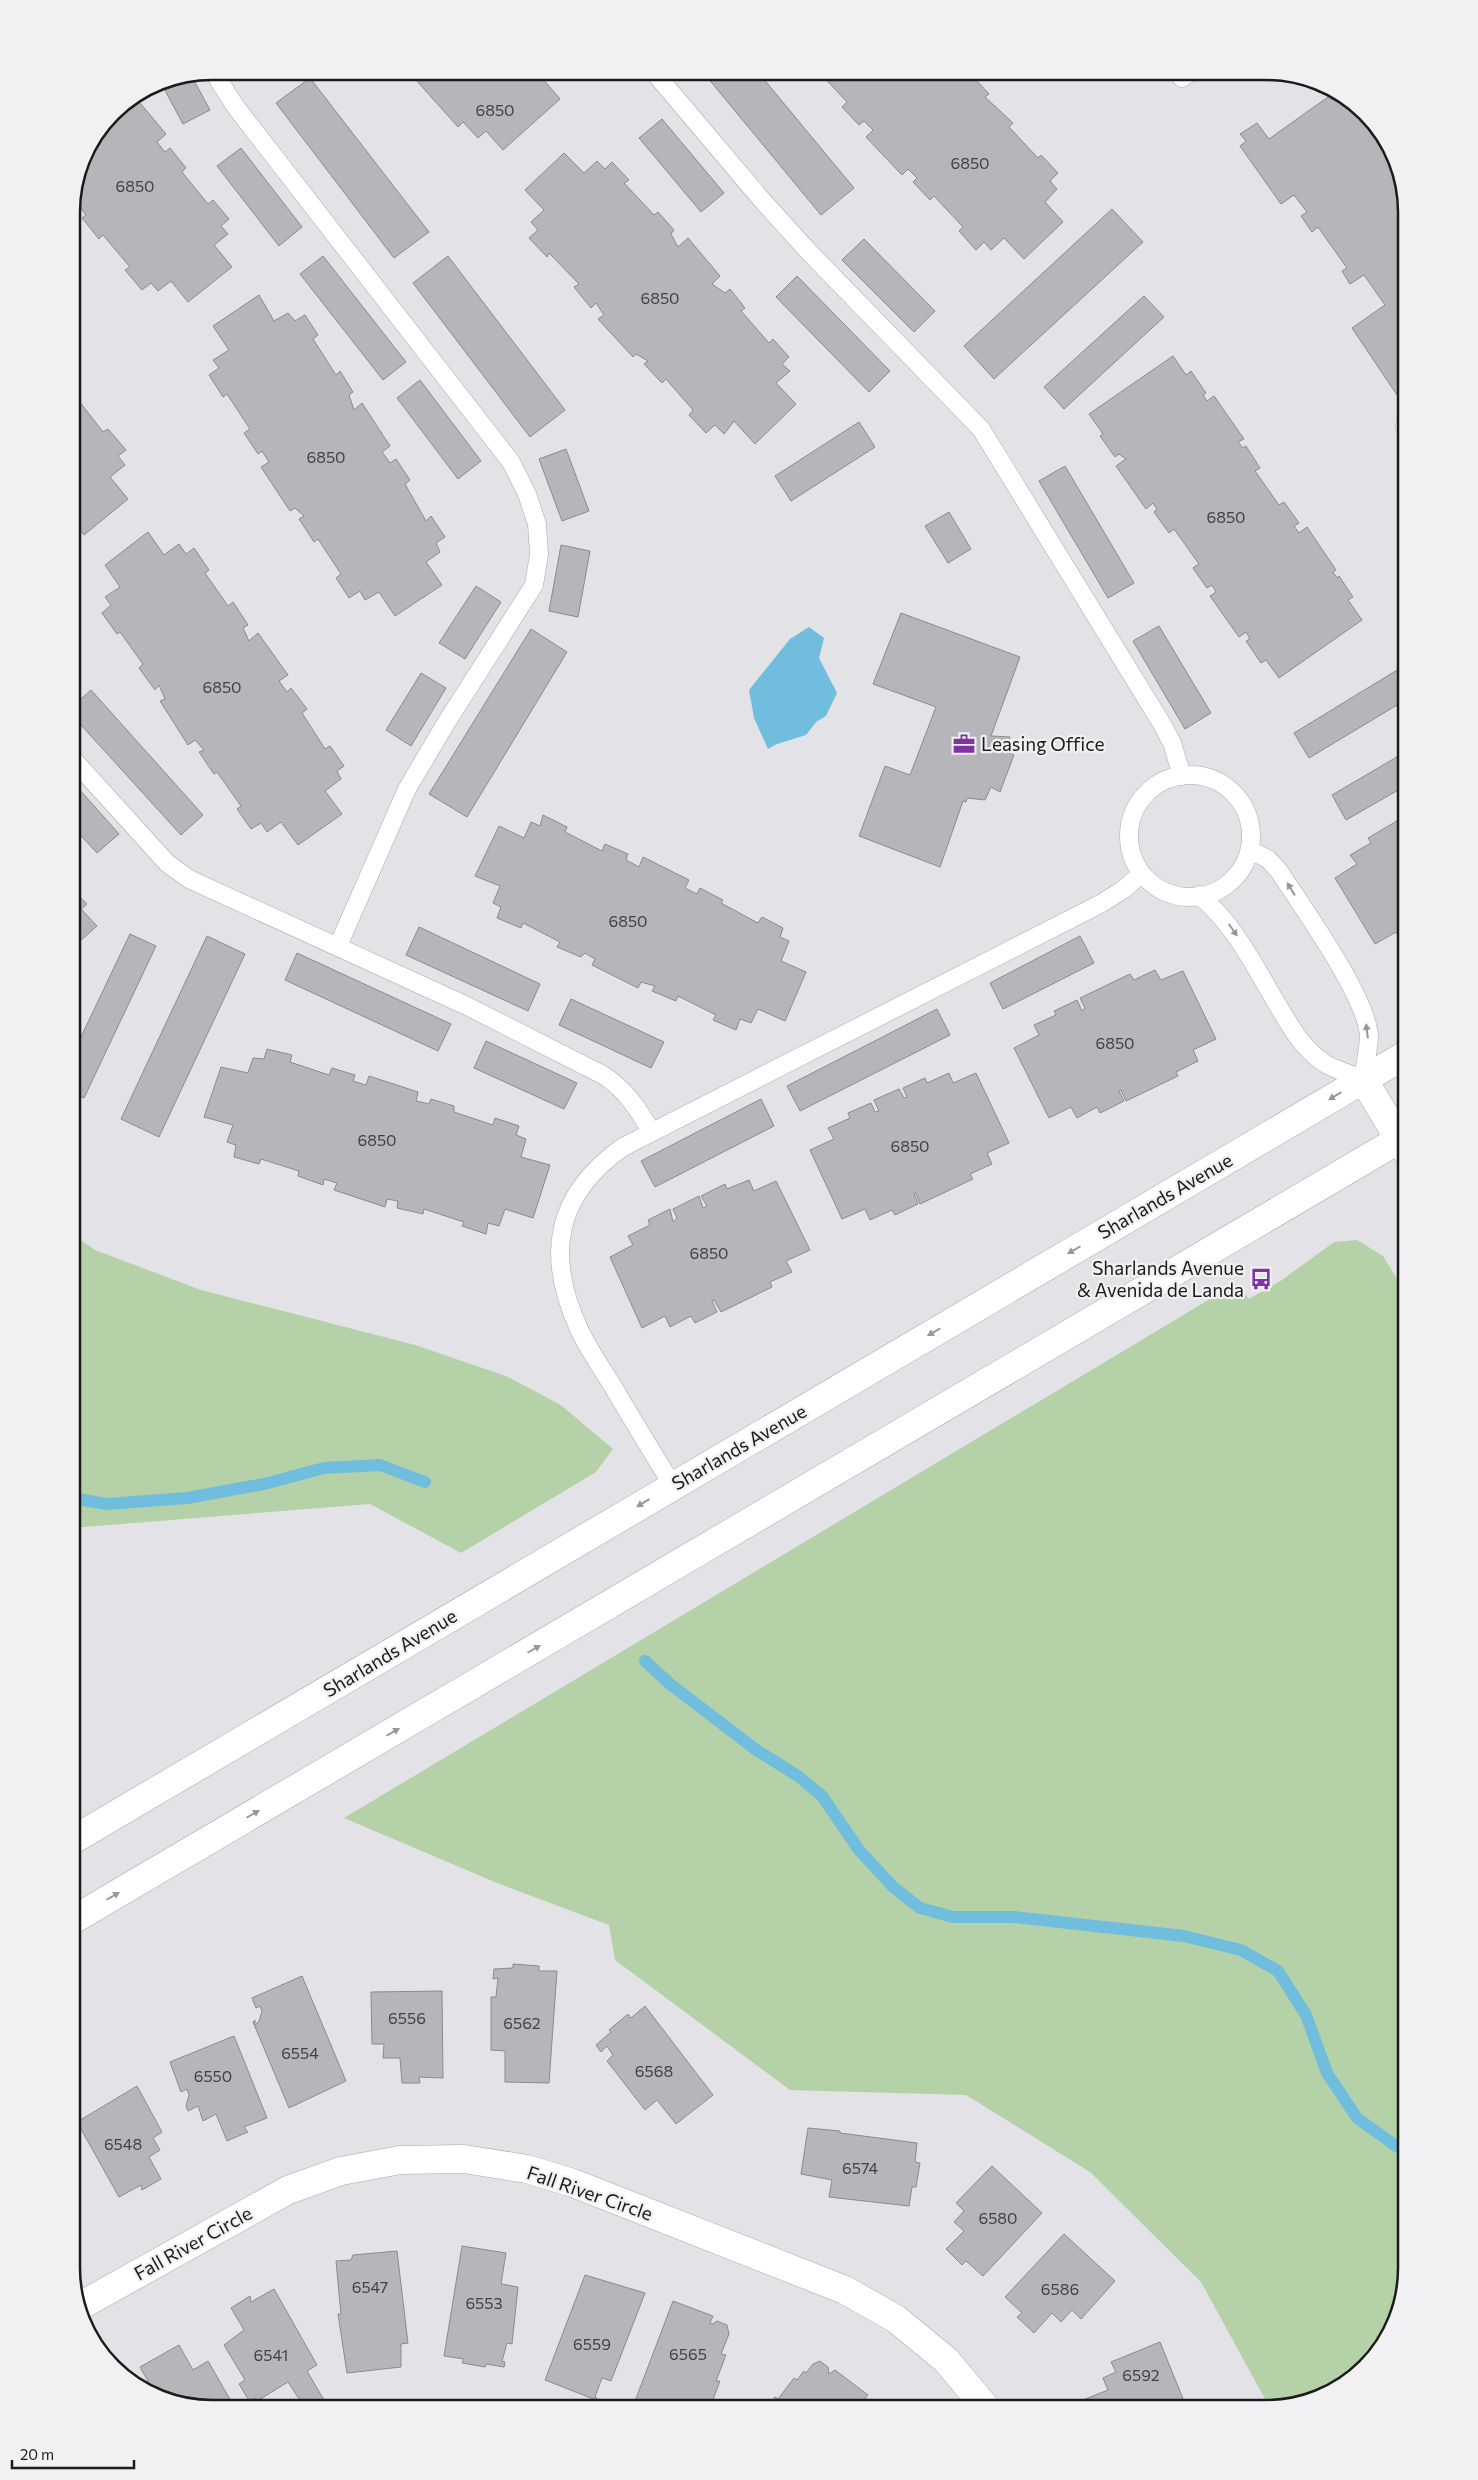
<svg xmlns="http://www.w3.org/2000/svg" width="1478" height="2480" font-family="Commissioner,sans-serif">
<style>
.green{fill:#b5d1a8}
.water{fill:#71bddd}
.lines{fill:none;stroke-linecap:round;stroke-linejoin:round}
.stream{stroke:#71bddd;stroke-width:12}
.building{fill:#b6b5b9;stroke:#8b8a8e}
.lane-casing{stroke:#a9a8ab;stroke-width:19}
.street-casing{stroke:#a9a8ab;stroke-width:29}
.secondary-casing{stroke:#a9a8ab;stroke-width:29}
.lane{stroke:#fff;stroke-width:18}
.street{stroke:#fff;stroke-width:28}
.secondary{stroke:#fff;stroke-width:28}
.oneway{fill:#989899}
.labels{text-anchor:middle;stroke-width:4.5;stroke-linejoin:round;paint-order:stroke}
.number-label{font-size:16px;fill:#424243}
.poi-label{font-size:19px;fill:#1b1b1c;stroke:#f1f0f3;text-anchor:start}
.street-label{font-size:19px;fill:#1b1b1c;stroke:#f1f0f3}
.rim{fill:none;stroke:#1b1b1c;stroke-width:2.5}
</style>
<rect width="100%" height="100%" fill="#e3e2e6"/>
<!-- green -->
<path class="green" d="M71 1233 95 1250 201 1290 415 1345 506 1376 561 1405 613 1449 596 1472 461 1553 370 1504 71 1528Z
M1357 1240 1383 1256 1407 1295V2268L1383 2346 1328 2394 1270 2408 1201 2282 1090 2172 966 2095 790 2090 615 1960 609 1925 497 1883 344 1818 1235 1284 1249 1299 1282 1280 1334 1242Z"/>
<!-- water -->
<path class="water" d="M809 627 824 638 819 658 837 693 826 716 816 722 806 735 777 744 768 749 754 718 749 690 790 639Z"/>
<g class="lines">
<!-- stream -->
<path class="stream" d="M71 1498 107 1504 187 1498 264 1484 324 1468 380 1465 425 1482
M645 1661 670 1684 708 1713 755 1749 798 1776 822 1796 859 1850 893 1887 920 1908 953 1917H1014L1184 1936 1241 1950 1278 1971 1306 2015 1327 2073 1357 2118 1396 2146 1407 2148"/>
</g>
<!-- building -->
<path class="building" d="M408 71H550L542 78 560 99 503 150 486 131 478 138 463 122 458 127Z
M702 71H757L854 188 821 215Z
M818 71H968L989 94 985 97 1013 123 1009 127 1038 158 1041 155 1058 173 1050 181 1057 189 1045 202 1063 222 1024 259 1004 238 991 250 984 242 976 250 959 231 963 227 934 196 930 200 913 182 917 178 908 169 902 175 866 137 873 130 864 121 859 125 842 107 847 102Z
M191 75 210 110 183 124 160 81Z
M310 78 429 232 394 258 276 103Z
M1335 92 1345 95 1393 154 1407 212V389L1397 395 1352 328 1385 305 1364 275 1350 284 1342 271 1347 268 1318 227 1312 232 1301 216 1307 212 1294 195 1281 204 1240 146 1246 141 1240 134 1257 123 1269 139Z
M135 97 166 134 157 142 165 152 170 148 186 168 182 172 208 204 213 200 229 219 221 226 228 234 214 245 232 267 188 302 171 281 158 291 151 283 142 290 125 270 130 267 103 235 99 239 82 218 86 215 78 205 72 211V203L86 150 113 112Z
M662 119 724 193 701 212 639 138Z
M241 148 302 227 279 246 217 166Z
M564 153 584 173 597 161 605 169 612 162 629 180 624 183 654 215 658 212 674 230 671 234 678 247 688 238 720 276 712 284 725 293 730 289 745 308 741 311 769 343 773 339 789 357 782 364 790 371 776 383 796 404 755 444 734 421 724 434 715 425 706 433 689 415 693 410 666 379 662 383 644 364 648 361 636 354 633 357 598 319 604 315 596 303 591 308 574 287 579 284 549 253 547 257 529 238 538 230 531 222 544 210 525 190Z
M1112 209 1143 242 994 379 964 346Z
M864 239 935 311 914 332 842 260Z
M323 256 406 362 383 380 300 274Z
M448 256 565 410 530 437 413 283Z
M797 276 890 371 869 392 776 297Z
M259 295 274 321 288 313 295 321 305 315 318 335 313 339 336 375 340 371 353 392 349 395 354 410 362 403 390 446 382 452 390 463 396 459 410 480 405 484 426 521 431 516 445 537 436 543 440 552 426 562 442 585 395 616 379 592 365 600 360 591 349 598 336 578 341 574 318 539 314 542 299 519 304 516 295 508 290 511 261 467 269 462 262 451 258 454 244 433 250 429 227 394 223 397 209 375 219 368 213 360 229 350 213 326Z
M1144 296 1164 317 1064 409 1044 387Z
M1173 356 1186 375 1191 371 1206 393 1203 395 1207 401 1214 396 1244 439 1238 442 1243 448 1246 446 1260 468 1255 471 1279 505 1284 502 1299 523 1294 526 1299 533 1307 527 1336 570 1333 572 1337 578 1339 576 1353 597 1348 600 1362 620 1279 678 1266 660 1261 663 1246 641 1250 639 1246 632 1239 637 1210 596 1216 592 1212 585 1207 588 1193 568 1199 564 1174 529 1169 533 1154 512 1157 509 1153 503 1146 509 1116 466 1126 459 1119 454 1115 457 1100 436 1103 434 1089 414Z
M420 380 481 461 458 479 397 398Z
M72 387 81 399 79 401 103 432 108 429 126 450 118 456 125 465 110 477 128 499 84 535 71 519Z
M859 422 875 447 791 501 775 476Z
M566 449 589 511 562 521 539 459Z
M1065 466 1134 583 1108 598 1039 481Z
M949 512 971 549 948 563 925 526Z
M148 532 164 555 179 544 186 554 194 548 209 570 205 573 228 606 233 602 248 625 243 628 249 641 258 633 288 675 279 681 287 692 291 688 307 709 302 713 325 749 330 746 344 766 337 771 341 779 325 791 342 814 298 845 281 822 267 832 261 823 251 829 237 809 241 806 217 772 214 774 199 752 204 750 195 740 188 745 160 701 165 699 159 685 155 690 139 668 143 664 120 632 117 634 102 613 111 605 105 597 120 587 105 565Z
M561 545 590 551 578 617 549 611Z
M476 586 501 602 465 659 439 643Z
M901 613 1020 657 991 736 1010 737 1003 750 1014 755 1000 792 991 787 985 800 967 798 966 802 963 801 940 867 859 836 885 766 910 775 936 707 873 684Z
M1159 626 1211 713 1185 729 1133 641Z
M531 629 567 652 467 817 429 794Z
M71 652 78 661 71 666Z
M1407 664V699L1309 758 1294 733Z
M421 673 446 688 411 746 386 730Z
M91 690 203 815 181 835 71 714V708Z
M1407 751V785L1346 820 1332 795Z
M71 780 119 834 97 853 71 825Z
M543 815 567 827 565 832 602 851 605 844 628 854 626 860 639 867 643 857 689 880 685 888 697 894 700 888 723 900 721 903 758 923 762 917 783 928 780 937 789 941 781 961 806 972 785 1021 758 1009 751 1023 740 1019 736 1030 713 1020 716 1015 678 996 676 1001 652 991 655 986 641 982 638 988 592 965 595 959 585 953 581 957 557 947 560 942 523 923 521 928 497 918 501 907 493 903 500 886 475 876 499 826 524 838 531 822 540 826Z
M1407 815V939L1403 942 1396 932 1375 944 1335 878 1357 864 1350 855 1371 843 1368 838Z
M71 888 87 904 81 909 97 926 71 949Z
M419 927 540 984 528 1011 406 955Z
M130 934 156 946 84 1098 71 1092V1058Z
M207 936 245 954 159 1137 121 1119Z
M1080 936 1094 963 1003 1009 990 983Z
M297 953 451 1024 438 1051 285 980Z
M1155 970 1161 980 1183 971 1216 1039 1193 1050 1198 1061 1176 1072 1178 1076 1126 1101 1121 1090 1119 1091 1124 1101 1100 1113 1097 1107 1077 1118 1071 1107 1049 1118 1014 1048 1039 1035 1034 1025 1056 1015 1054 1011 1077 1000 1082 1011 1085 1008 1080 998 1130 974 1134 980Z
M571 999 664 1042 651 1068 559 1025Z
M937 1009 950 1035 800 1111 787 1086Z
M486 1041 577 1083 564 1109 474 1068Z
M267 1049 292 1055 290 1062 329 1075 332 1068 355 1075 353 1081 366 1085 369 1076 418 1092 416 1101 429 1104 431 1099 454 1106V1112L493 1125 495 1118 519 1126 516 1135 526 1139 521 1157 550 1165 533 1218 505 1209 499 1226 488 1223 486 1234 462 1226 464 1222 424 1209 423 1214 397 1208 398 1201 387 1199 385 1207 334 1190 337 1183 324 1179 323 1185 298 1176 299 1171 261 1159 259 1164 234 1157 236 1145 227 1142 233 1125 204 1117 221 1067 248 1073 253 1058 264 1059Z
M949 1073 953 1083 976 1073 1009 1143 987 1153 992 1164 970 1174 973 1179 920 1204 916 1193H914L918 1204 895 1215 892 1210 870 1220 865 1209 842 1219 810 1150 834 1139 828 1128 850 1118 848 1113 871 1103 875 1112 879 1111 874 1100 899 1089 904 1098 907 1097 903 1088 925 1078 927 1083Z
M761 1099 774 1126 655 1187 641 1161Z
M749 1180 754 1191 776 1181 810 1250 786 1261 792 1272 770 1282 772 1287 721 1312 714 1300 712 1301 717 1312 695 1323 691 1316 670 1327 665 1316 642 1328 610 1257 633 1245 628 1236 650 1225 648 1220 670 1209 673 1222 677 1218 673 1209 699 1196 703 1208 707 1206 701 1196 725 1184 727 1189Z
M513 1964 539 1966V1971H557L549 2083 505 2082V2051L491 2050V1997H496L498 1978 493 1979 494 1969 513 1968Z
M302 1976 346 2081 289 2108 253 2022 255 2020V2025L259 2021 262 2011 260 2006 256 2008 252 1998Z
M442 1991 443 2078 419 2077 420 2083H402L400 2058H383L384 2044H372L371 1992Z
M645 2006 713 2095 676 2124 657 2100 645 2110 607 2061 613 2055 607 2046 601 2052 596 2045 611 2032 609 2030 628 2014 631 2018Z
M234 2036 267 2118 244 2127 248 2132 227 2141 216 2114 203 2121 198 2106 188 2111 186 2106 189 2095 187 2089 181 2092 170 2062Z
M137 2086 162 2132 153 2138 160 2150 149 2157 161 2179 142 2190 141 2185 119 2197 77 2122Z
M808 2128 840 2131V2133L917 2143 915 2162 920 2163 916 2187H912L909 2206 829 2197 832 2180 801 2174Z
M992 2166 1042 2213 983 2276 966 2261 962 2265 946 2249 964 2231 954 2222 964 2211 956 2203Z
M1064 2234 1115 2281 1081 2319 1072 2310 1061 2322 1052 2313 1034 2333 1017 2317 1022 2313 1005 2297Z
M462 2246 506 2253 501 2284 518 2287 512 2344 507 2343 502 2361 505 2362 504 2367 486 2364 485 2367 462 2363 464 2359 444 2356Z
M397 2251 408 2343 401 2344V2367L347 2373 338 2314H341L336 2261 351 2260 353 2255Z
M585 2275 645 2293 611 2381 602 2378 595 2397 597 2398 596 2400 545 2380Z
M274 2289 317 2365 307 2371 324 2400 311 2408H305L288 2382 257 2401 255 2398 250 2402 239 2384 245 2380 224 2345 244 2330 231 2308 250 2296 251 2302Z
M673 2301 713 2316 710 2323 713 2324 717 2321 727 2325 729 2334 721 2354 726 2355 716 2381H720L710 2407 707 2406 706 2409H632Z
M1160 2342 1186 2406 1180 2409H1086L1083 2400 1108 2390 1103 2378 1116 2372 1111 2362Z
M179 2345 193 2370 208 2361 235 2408H203L154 2392 140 2367Z
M820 2361 828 2367 829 2374 835 2370 868 2395 857 2409H766L775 2397 778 2399 794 2378 797 2380 804 2371 806 2373 813 2364Z"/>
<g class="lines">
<!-- lane casing -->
<g class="lane-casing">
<path id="lane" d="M213 71 235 106 511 462 527 494 537 524 539 554 534 585 446 723 407 789 338 946
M653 71 761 199 809 252 981 429 1162 724 1172 743 1182 776
M1182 78 1191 72
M1405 427 1407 426
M71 757 167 863 189 879 467 1006 603 1075C625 1089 638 1109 651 1131
M1129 836a61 61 0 1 1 122 0a61 61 0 1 1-122 0Z
M1199 895C1234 924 1254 965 1277 1004 1290 1026 1302 1048 1324 1063 1335 1070 1351 1074 1363 1079 1365 1066 1368 1051 1369 1038 1369 999 1302 907 1279 871L1268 859 1250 850
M673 1486C652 1452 632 1419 612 1385 601 1367 588 1349 579 1329 545 1255 555 1195 623 1147L1102 903 1124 889 1141 874"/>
</g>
<!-- street casing -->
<g class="street-casing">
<path id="street" d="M80 2306 288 2190 341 2171 400 2160 464 2159 527 2169 573 2183 845 2290 896 2319 946 2360 987 2409"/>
</g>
<!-- secondary casing -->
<g class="secondary-casing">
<path id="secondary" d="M1363 1079 1407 1152
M71 1841 1407 1054
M71 1921 1407 1135"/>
</g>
<!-- lane -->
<use href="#lane" class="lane"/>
<!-- street -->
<use href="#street" class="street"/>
<!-- secondary -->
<use href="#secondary" class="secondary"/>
</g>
<!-- one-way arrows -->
<defs><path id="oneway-solid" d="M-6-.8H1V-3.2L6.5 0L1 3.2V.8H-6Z" transform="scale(1.25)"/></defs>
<g class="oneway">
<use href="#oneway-solid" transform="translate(1291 889) rotate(-122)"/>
<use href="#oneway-solid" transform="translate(1233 930) rotate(55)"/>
<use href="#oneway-solid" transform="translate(1367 1031) rotate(-97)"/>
<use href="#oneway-solid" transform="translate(1335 1096) rotate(149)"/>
<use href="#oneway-solid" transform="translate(1074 1250) rotate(150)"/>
<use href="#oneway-solid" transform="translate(934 1332) rotate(150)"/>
<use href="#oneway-solid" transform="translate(643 1503) rotate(149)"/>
<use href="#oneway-solid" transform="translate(534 1649) rotate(-30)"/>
<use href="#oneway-solid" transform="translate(393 1732) rotate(-30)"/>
<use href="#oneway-solid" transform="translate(253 1814) rotate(-30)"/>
<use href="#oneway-solid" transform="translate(113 1896) rotate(-30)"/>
</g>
<!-- icons -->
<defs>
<g id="office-bare" transform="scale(1.725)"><path d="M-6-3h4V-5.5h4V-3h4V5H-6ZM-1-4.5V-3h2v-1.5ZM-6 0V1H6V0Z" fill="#8033a4" stroke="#f1f0f3" stroke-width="2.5" paint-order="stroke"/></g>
<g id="bus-bare" transform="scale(1.725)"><path d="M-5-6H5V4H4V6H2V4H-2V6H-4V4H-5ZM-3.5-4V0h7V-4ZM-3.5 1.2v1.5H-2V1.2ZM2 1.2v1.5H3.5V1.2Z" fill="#8033a4" stroke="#f1f0f3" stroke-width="2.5" paint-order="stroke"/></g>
</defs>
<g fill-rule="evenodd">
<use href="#office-bare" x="964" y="744"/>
<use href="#bus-bare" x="1261" y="1279"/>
</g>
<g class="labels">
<!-- number labels -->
<g class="number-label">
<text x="495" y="116">6850</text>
<text x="970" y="169">6850</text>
<text x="135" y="192">6850</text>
<text x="660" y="304">6850</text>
<text x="326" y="463">6850</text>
<text x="1226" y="523">6850</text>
<text x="222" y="693">6850</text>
<text x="628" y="927">6850</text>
<text x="1115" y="1049">6850</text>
<text x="377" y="1146">6850</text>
<text x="910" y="1152">6850</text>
<text x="709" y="1259">6850</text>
<text x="407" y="2024">6556</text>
<text x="522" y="2029">6562</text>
<text x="300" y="2059">6554</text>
<text x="654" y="2077">6568</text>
<text x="213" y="2082">6550</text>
<text x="123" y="2150">6548</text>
<text x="860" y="2174">6574</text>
<text x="998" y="2224">6580</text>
<text x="370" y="2293">6547</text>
<text x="1060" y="2295">6586</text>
<text x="484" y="2309">6553</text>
<text x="592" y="2350">6559</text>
<text x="688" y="2360">6565</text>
<text x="271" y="2361">6541</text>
<text x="1141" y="2381">6592</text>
</g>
<!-- poi labels -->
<g class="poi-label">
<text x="981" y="751">Leasing Office</text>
<text x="1244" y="1275" text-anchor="end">Sharlands Avenue<tspan x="1244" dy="22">&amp; Avenida de Landa</tspan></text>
</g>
<!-- street labels -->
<g class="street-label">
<text transform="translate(1165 1196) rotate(-30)" y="7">Sharlands Avenue</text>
<text transform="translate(739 1447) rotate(-30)" y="7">Sharlands Avenue</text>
<text transform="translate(390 1653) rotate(-31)" y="7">Sharlands Avenue</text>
<text transform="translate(590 2193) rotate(19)" y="7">Fall River Circle</text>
<text transform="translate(193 2243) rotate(-29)" y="7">Fall River Circle</text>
</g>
</g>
<!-- crop -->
<path d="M0 0H1478V2480H0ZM212 80H1266A132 132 0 0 1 1398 212V2268A132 132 0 0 1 1266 2400H212A132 132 0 0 1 80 2268V212A132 132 0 0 1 212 80Z" fill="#f1f0f3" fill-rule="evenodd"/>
<path class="rim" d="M212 80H1266A132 132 0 0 1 1398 212V2268A132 132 0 0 1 1266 2400H212A132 132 0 0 1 80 2268V212A132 132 0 0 1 212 80Z"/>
<!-- scale -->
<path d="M12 2460v8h122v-8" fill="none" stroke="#1b1b1c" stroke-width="2.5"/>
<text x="20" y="2460" font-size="15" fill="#1b1b1c" stroke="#f1f0f3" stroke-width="4" paint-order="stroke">20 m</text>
</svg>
